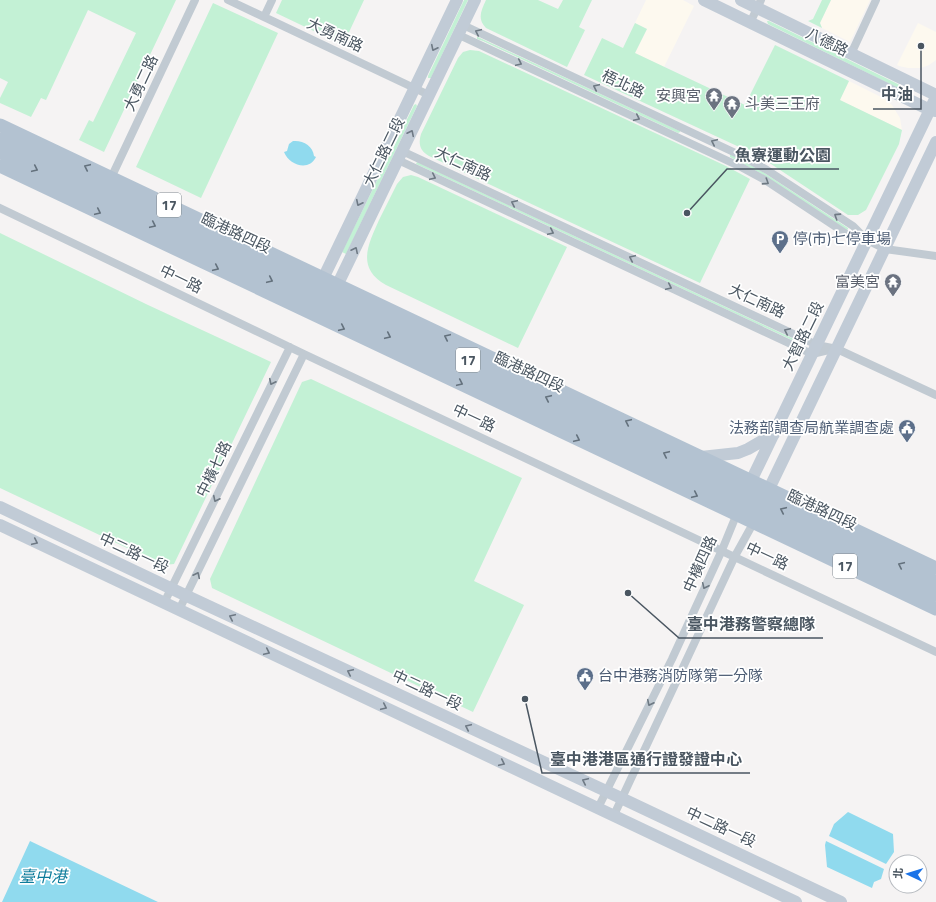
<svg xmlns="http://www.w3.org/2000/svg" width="936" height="902" font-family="'Titillium Web','Noto Sans TC',sans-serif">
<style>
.commercial{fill:#fdf9ef}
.green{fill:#c3f1d5}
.water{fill:#90daee}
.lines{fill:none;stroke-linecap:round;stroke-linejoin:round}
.street{stroke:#c1cad2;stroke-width:8}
.secondary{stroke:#c1cbd6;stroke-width:12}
.primary{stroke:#b3c2d1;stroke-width:13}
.oneway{stroke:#6e7983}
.oneway2{stroke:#6e7984}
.oneway3{stroke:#64717d}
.labels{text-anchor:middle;stroke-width:3.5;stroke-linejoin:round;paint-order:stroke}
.shield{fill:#fff;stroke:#808990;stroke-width:1}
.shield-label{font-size:14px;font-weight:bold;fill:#4a5661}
.street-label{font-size:15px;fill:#4a5661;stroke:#fff}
.worship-label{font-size:15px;fill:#5b616d;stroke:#fff;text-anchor:end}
.service-label{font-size:15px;fill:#4e5e75;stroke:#fff;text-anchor:start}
.water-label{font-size:16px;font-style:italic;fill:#0c7c9b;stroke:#fff}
.leader{fill:none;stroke:#4a5661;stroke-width:1.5}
.callout-dot{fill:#4a5661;stroke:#fff;stroke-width:1.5}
.callout-label{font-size:16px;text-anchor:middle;font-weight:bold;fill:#4a5661;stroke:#fff;stroke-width:3.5;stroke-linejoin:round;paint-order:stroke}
</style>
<rect width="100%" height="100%" fill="#f5f3f3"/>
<!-- commercial -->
<path class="commercial" d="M646 0H683L694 6 664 67 635 53 647 29 635 23Z
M831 0H870L850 42 822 28 820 23Z
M918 23 936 32V60L929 65 921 68H908L899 66 897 65Z
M849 81 885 99 892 105 900 118 902 130 839 100Z"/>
<!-- green -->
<path class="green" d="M0 0H176L104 152 79 140 89 120 93 122 136 33 88 10 46 100 41 98 31 117 0 103V98L8 82 0 78Z
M282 0H364L343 45 276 13Z
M464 0H468L431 78H428V76Z
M486 0H538L558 9 563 0H592L579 27 585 30 567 67 486 28C477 19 481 11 486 0Z
M822 0H831L820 23 822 28 808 21 813 19Z
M213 3 278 33 201 198 136 167Z
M767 21H769L902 86 900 89 768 24Z
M635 23 647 29 635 53 745 105 775 45 849 81 840 100 902 130 899 144 866 210 858 215H848L771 164 750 152 584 75 602 38 623 48Z
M477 37H478L680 131V132L678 133 483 41 477 39Z
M470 50 479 51 726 166 750 179 700 283 429 156C420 151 418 144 421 134L458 58 463 52Z
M416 104 417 106 346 254 342 252 414 105Z
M730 154 763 172 848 228V229L847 230 760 173 730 157Z
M417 162 794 339 795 340 794 341 416 164Z
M411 175 418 177 567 247 518 348 386 285C356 268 368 245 379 220 385 208 391 196 397 184L403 177Z
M0 233 148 305 271 362 174 564 163 565 0 488Z
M311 379 522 478 474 581 524 605 473 712 212 588 210 579 302 382Z"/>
<!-- water -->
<path class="water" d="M293 141C303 140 313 146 314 156L316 157C309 172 289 165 284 152L287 151 289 144Z
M848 812 893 834 894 852 886 864 829 836 834 824Z
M30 841 158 902H2Z
M826 841 884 869 881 879 874 882 872 888 827 867 825 845Z"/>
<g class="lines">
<!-- street -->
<path class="street" d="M228 0 429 95
M264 17 272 0
M750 23 761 0
M463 25 744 157 767 170 853 226 867 240
M459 35 741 167 765 180 848 235 867 240 885 249 936 256
M851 54 876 0
M402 151 817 345 837 349 936 395
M398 160 812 354 833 349
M111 178 195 0
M0 208 304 354 936 652
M164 603 290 347
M179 610 304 354
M598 808 672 659 722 550 738 511
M614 815 735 556 755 520"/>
<!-- secondary -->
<path class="secondary" d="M704 0 930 110 936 111
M741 0 936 95
M319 287 457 0
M334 292 475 0
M701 457 738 453 748 449 774 434
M751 481 936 97
M769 489 936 142
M0 507 187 596 621 798 841 902
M0 525 796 902"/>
<!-- primary -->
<path class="primary" d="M0 125 936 568
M0 139 936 582
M0 152 936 595
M0 166 936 609"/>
</g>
<!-- one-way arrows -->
<defs><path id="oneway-chevron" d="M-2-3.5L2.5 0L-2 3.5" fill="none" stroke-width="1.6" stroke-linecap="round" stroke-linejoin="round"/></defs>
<g class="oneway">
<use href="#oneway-chevron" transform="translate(478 32) rotate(-155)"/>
<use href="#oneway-chevron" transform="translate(519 63) rotate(25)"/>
<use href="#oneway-chevron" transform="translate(596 87) rotate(-155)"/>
<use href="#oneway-chevron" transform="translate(637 118) rotate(25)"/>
<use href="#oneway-chevron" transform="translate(714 142) rotate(-155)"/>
<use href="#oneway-chevron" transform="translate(433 177) rotate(25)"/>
<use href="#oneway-chevron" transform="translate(766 182) rotate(33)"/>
<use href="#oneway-chevron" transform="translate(514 203) rotate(-155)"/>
<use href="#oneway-chevron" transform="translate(837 216) rotate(-147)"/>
<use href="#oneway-chevron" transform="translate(551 232) rotate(25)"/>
<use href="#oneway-chevron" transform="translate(632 258) rotate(-155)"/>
<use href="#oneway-chevron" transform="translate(669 287) rotate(25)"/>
<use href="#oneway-chevron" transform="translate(787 331) rotate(-155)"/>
<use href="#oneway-chevron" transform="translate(272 382) rotate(116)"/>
<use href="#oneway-chevron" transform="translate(216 499) rotate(116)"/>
<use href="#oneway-chevron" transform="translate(197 575) rotate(-64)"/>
<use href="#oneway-chevron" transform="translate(705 586) rotate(115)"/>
<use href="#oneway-chevron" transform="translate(650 703) rotate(116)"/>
</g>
<g class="oneway2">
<use href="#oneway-chevron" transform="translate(434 48) rotate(116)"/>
<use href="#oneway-chevron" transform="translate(411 133) rotate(-64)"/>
<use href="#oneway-chevron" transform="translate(359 203) rotate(116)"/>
<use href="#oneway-chevron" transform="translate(355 250) rotate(-64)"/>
<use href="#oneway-chevron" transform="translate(35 542) rotate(25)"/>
<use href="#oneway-chevron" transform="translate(232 617) rotate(-155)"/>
<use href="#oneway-chevron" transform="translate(267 652) rotate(25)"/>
<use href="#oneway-chevron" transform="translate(350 672) rotate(-155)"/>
<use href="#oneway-chevron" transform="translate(384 707) rotate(25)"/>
<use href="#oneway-chevron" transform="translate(468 727) rotate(-155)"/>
<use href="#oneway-chevron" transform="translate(502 763) rotate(25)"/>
<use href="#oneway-chevron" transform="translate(585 781) rotate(-155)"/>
</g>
<g class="oneway3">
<use href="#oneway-chevron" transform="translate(87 167) rotate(-155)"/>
<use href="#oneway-chevron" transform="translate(35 169) rotate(25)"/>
<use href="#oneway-chevron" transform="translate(98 212) rotate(25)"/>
<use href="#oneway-chevron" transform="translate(153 225) rotate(25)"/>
<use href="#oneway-chevron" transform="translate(216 268) rotate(25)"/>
<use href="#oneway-chevron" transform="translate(270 280) rotate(25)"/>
<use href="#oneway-chevron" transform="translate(342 328) rotate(25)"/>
<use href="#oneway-chevron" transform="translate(388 336) rotate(25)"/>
<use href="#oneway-chevron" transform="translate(447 337) rotate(-155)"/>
<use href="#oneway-chevron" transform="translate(460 383) rotate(25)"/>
<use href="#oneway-chevron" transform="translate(548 398) rotate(-155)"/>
<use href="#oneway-chevron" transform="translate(628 422) rotate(-155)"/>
<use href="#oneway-chevron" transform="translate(577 439) rotate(25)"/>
<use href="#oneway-chevron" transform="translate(666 454) rotate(-155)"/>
<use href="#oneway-chevron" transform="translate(695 495) rotate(25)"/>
<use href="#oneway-chevron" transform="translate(783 510) rotate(-155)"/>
<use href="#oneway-chevron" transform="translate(901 565) rotate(-155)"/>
</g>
<!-- icons -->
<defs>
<g id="temple-pin" transform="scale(0.9)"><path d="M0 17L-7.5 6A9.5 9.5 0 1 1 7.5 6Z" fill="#6b7280" stroke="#fff"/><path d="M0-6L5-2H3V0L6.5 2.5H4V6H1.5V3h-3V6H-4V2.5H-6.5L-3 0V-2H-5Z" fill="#fff"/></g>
<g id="parking-pin" transform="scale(0.9)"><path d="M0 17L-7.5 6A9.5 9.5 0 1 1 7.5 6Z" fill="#5c6f8a" stroke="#fff"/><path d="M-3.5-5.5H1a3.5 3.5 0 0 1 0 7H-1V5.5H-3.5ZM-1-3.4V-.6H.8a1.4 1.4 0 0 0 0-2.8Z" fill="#fff"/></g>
<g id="civic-pin" transform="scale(0.9)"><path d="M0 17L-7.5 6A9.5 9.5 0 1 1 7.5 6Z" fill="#5c6f8a" stroke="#fff"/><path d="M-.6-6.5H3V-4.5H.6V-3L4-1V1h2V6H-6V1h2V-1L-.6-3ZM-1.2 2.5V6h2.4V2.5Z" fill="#fff"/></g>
</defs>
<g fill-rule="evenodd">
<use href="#temple-pin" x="714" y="96"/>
<use href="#temple-pin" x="732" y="104"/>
<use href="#parking-pin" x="780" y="239"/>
<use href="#temple-pin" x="893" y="282"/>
<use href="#civic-pin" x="907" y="428"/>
<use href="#civic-pin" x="585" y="676"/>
</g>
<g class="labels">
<!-- shield labels -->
<g class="shield">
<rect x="157" y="193" width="24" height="24" rx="3"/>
<rect x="456" y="348" width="24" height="24" rx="3"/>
<rect x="833" y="554" width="24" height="24" rx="3"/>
</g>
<g class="shield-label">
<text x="169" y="210">17</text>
<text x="468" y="365">17</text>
<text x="845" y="571">17</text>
</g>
<!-- street labels -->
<g class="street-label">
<text transform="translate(335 35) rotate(25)" y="5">大勇南路</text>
<text transform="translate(827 42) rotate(26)" y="5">八德路</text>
<text transform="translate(141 83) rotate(-65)" y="5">大勇二路</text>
<text transform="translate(623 84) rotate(25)" y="5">梧北路</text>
<text transform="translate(384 152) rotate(-64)" y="5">大仁路二段</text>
<text transform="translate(463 164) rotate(25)" y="5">大仁南路</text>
<text transform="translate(236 233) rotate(25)" y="5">臨港路四段</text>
<text transform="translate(181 279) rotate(26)" y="5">中一路</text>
<text transform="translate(757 301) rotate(25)" y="5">大仁南路</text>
<text transform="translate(803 336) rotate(-64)" y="5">大智路二段</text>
<text transform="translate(529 372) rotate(25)" y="5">臨港路四段</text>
<text transform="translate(474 418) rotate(25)" y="5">中一路</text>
<text transform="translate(214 469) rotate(-64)" y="5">中橫七路</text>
<text transform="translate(822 510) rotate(25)" y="5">臨港路四段</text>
<text transform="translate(134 553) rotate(25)" y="5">中二路一段</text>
<text transform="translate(767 556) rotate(25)" y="5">中一路</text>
<text transform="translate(700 564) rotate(-66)" y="5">中橫四路</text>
<text transform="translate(427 690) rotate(25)" y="5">中二路一段</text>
<text transform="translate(721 827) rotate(25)" y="5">中二路一段</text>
</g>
<!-- worship labels -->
<g class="worship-label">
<text x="701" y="101">安興宮</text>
<text x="745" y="109" text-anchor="start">斗美三王府</text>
<text x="880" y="287">富美宮</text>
</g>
<!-- service labels -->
<g class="service-label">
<text x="793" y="244">停(市)七停車場</text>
<text x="894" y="433" text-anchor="end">法務部調查局航業調查處</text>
<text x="598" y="681">台中港務消防隊第一分隊</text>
</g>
<!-- water labels -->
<g class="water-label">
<text x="43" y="882">臺中港</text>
</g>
</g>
<!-- callouts -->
<path class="leader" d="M921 46L921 109H873M687 213L727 169H839M628 593L679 638H823M525 699L542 773H750"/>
<g class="callout-dot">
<circle cx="921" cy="46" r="4"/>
<circle cx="687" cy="213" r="4"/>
<circle cx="628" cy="593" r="4"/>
<circle cx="525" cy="699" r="4"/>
</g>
<g class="callout-label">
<text x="897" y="100">中油</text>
<text x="783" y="161">魚寮運動公園</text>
<text x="751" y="630">臺中港務警察總隊</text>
<text x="646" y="765">臺中港港區通行證發證中心</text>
</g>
<!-- north arrow -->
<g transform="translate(908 874) rotate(274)"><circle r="19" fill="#ffffff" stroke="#b7bbc0"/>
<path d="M0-3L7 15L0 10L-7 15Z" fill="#1a73e8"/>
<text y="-6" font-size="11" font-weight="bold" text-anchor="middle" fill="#4a5661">北</text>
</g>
</svg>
